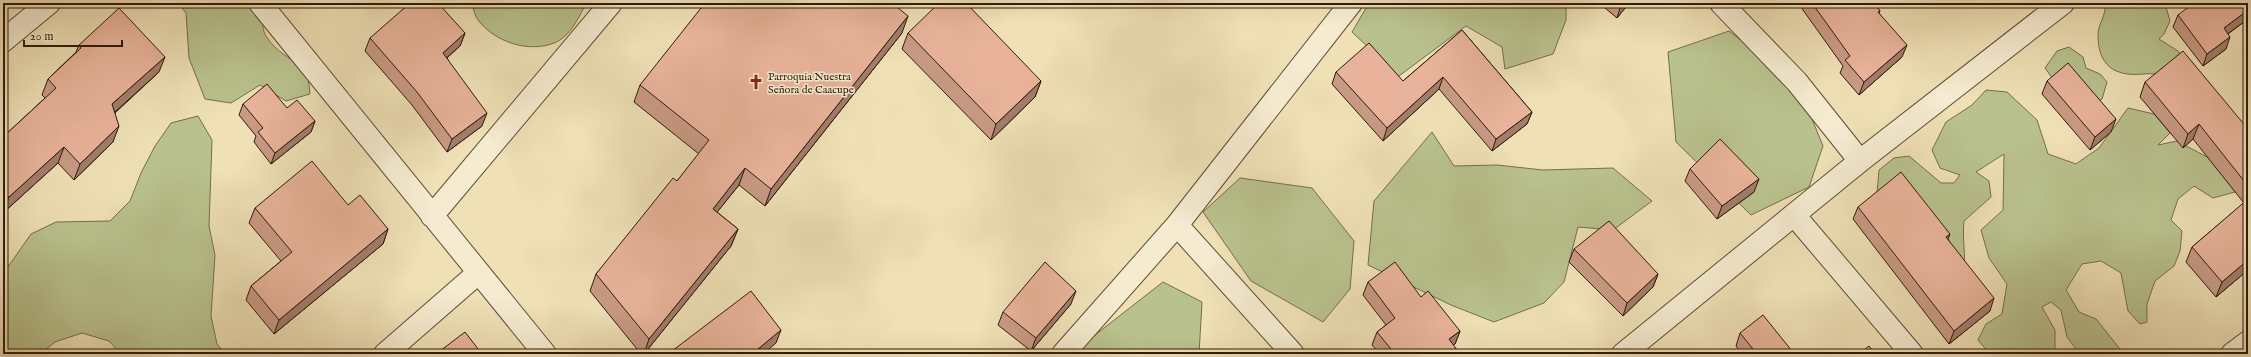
<svg xmlns="http://www.w3.org/2000/svg" width="2251" height="357" font-family="'IM FELL English',serif">
<style>
.green{fill:#b9c28e;stroke:#746e4c}
.lines{fill:none;stroke-linecap:round;stroke-linejoin:round}
.minor-casing{stroke:#5e4c36;stroke-width:24}
.minor{stroke:#f5ebd0;stroke-width:22}
.wall{fill:#c89a84;stroke:#2e1a0b}
.shaded-wall{fill:#a27d6c;stroke:#2e1a0b}
.building{fill:#e8b39a;stroke:#2e1a0b}
.labels{text-anchor:middle;stroke-width:3;stroke-linejoin:round;paint-order:stroke}
.poi-label{font-size:11px;fill:#2e1a0b;stroke:#f5ebd0;text-anchor:start}
</style>
<rect width="100%" height="100%" fill="#efe0b6"/>
<filter id="stains"><feTurbulence type="fractalNoise" baseFrequency=".005" numOctaves="4"/><feColorMatrix values="0 0 0 0 .2 0 0 0 0 .09 0 0 0 0 .02 0 0 0 .5 -.17"/></filter>
<radialGradient id="worn" r=".72"><stop offset=".6" stop-color="#630" stop-opacity="0"/><stop offset="1" stop-color="#630" stop-opacity=".3"/></radialGradient>
<!-- green -->
<path class="green" d="M178 3H254C268 15 259 24 266 36 276 52 292 60 307 68L310 94 286 101 260 85 231 103 205 99 189 58 186 13Z
M472 3H586C580 16 569 38 554 43 528 53 495 42 478 20 475 16 473 8 472 3Z
M1369 3H1566V20L1553 54 1505 69 1502 47 1466 26 1399 76 1352 32Z
M2105 3H2176L2166 7 2170 21 2164 34 2159 39 2178 51 2187 62C2178 65 2168 70 2158 73 2154 75 2148 73 2143 74 2114 77 2098 65 2098 35 2098 23 2107 15 2105 3Z
M1729 31 1797 82 1823 146 1809 187 1751 215 1676 142 1668 52Z
M2069 47 2083 57 2086 68 2100 74 2107 82 2102 99 2088 105 2053 79 2045 68 2057 51Z
M1986 90 2007 92 2037 120 2048 154 2076 164 2099 148 2128 108 2154 114 2170 133 2158 145 2177 141 2207 157 2232 166 2235 192 2213 198 2194 186 2178 199 2171 220 2182 231 2180 251 2174 266 2155 281 2147 304V322L2140 324 2128 311 2121 273 2101 261 2082 264 2066 290 2079 312 2096 319 2124 354 2079 353 2067 337 2061 310 2051 302 2042 307 2055 330V354H1990L1978 340 1986 324 2002 314 2007 284 1989 258 1981 230 2003 210 2004 154 1976 172 1989 181 1991 197 1964 221C1962 239 1966 255 1964 272L1877 193 1879 170 1894 158 1909 156 1941 183H1954L1960 175 1940 168 1932 150 1946 122 1972 105Z
M198 116 212 140 209 226 215 255 211 316 217 344 226 354H121L109 341 82 333 55 342 40 354H3V274L31 234 56 222 110 221 130 201 141 173 155 146 171 123Z
M1432 132 1454 166 1497 165 1543 170 1613 168 1652 201 1613 230 1578 227 1564 282 1544 303 1494 322 1451 305 1368 265 1374 201Z
M1240 178 1312 188 1354 241 1350 289 1323 322 1251 281 1203 212Z
M1163 282 1202 302 1199 354H1077L1086 342Z"/>
<g class="lines">
<!-- minor casing -->
<g class="minor-casing">
<path id="minor" d="M260 3 545 354
M1721 3 1797 82 1860 161
M3 41 49 3
M432 216 611 3
M1795 216 1912 354
M1177 225 1293 354
M385 354 478 273
M1063 354 1177 225 1351 3
M1623 354 1860 161 2063 3
M2232 354 2248 342"/>
</g>
<!-- minor -->
<use href="#minor" class="minor"/>
</g>
<!-- wall -->
<path class="wall" d="M1599 3H1629L1617 18Z
M1798 3H1874L1880 11 1879 13 1902 57 1859 95 1840 73 1843 66Z
M2178 15 2248 19 2228 34 2226 49 2203 66 2173 27Z
M1462 30 1532 112 1527 124 1492 151 1439 89 1383 141 1332 84 1336 72 1403 81Z
M465 33 460 46 447 58 482 126 447 152 412 105 365 51 370 38Z
M902 33 765 206 739 185 717 212 738 229 731 246 644 354H641L590 291 596 274 677 181 699 154 634 102 640 85Z
M908 33 1041 81 1035 97 991 140 902 49Z
M79 45 159 72 115 113 113 142 74 180 58 163 3 213V137L45 98 42 95 48 79 76 52Z
M2047 81 2111 132 2090 150 2042 94Z
M2145 82 2248 129V270L2216 297 2186 262 2192 247 2244 203 2193 139 2183 148 2140 97Z
M243 104 287 108 315 121 311 132 271 164 254 142 256 136 239 115Z
M1690 169 1754 192 1717 219 1685 181Z
M348 205 388 229 383 244 274 334 246 300 251 286 281 261 249 223 255 208Z
M1858 207 1948 239 1990 311 1949 344 1853 219Z
M1574 249 1658 274 1653 287 1623 316 1569 262Z
M1368 282 1421 297 1460 331 1455 344 1453 345 1460 354H1380L1372 345 1377 332 1386 325 1363 295Z
M1071 304 1031 351 998 325 1003 312Z
M1740 333 1792 351 1791 354H1742L1736 346Z"/>
<!-- shaded-wall -->
<path class="shaded-wall" d="M1623 3H1629L1617 18 1621 5Z
M2248 10V19L2219 40 2224 28Z
M908 16 902 33 765 206 771 189Z
M465 33 460 46 438 65 443 53Z
M2230 37 2226 49 2203 66 2207 54Z
M1907 45 1902 57 1859 95 1864 82Z
M165 57 159 72 106 120 112 104Z
M1443 77 1439 89 1383 141 1387 128Z
M1041 81 1035 97 991 140 996 124Z
M1532 112 1527 124 1492 151 1496 139Z
M487 113 482 126 447 152 452 139Z
M2116 119 2111 132 2090 150 2095 137Z
M315 121 311 132 271 164 275 153Z
M2199 124 2193 139 2183 148 2188 134Z
M119 126 113 142 74 180 80 164Z
M64 147 58 163 3 213 9 197Z
M745 168 739 185 706 226 713 209Z
M1759 179 1754 192 1717 219 1722 206Z
M388 229 383 244 274 334 279 320Z
M738 229 731 246 644 354 649 339Z
M1950 234 1945 247 1946 237Z
M2248 260V270L2216 297 2222 282Z
M1658 274 1653 287 1623 316 1627 303Z
M1076 291 1071 304 1031 351 1036 338Z
M1994 298 1990 311 1949 344 1954 331Z
M781 330 776 343 763 354H752Z
M1460 331 1455 344 1445 352 1449 339Z"/>
<!-- building -->
<path class="building" d="M410 3H438L465 33 443 53 487 113 452 139 417 92 370 38Z
M705 3H892L908 16 771 189 745 168 713 209 738 229 649 339 596 274 673 178 677 181 709 140 640 85Z
M939 3H966L1041 81 996 124 908 33Z
M1812 3H1874L1880 11 1878 12 1907 45 1864 82 1845 60 1850 56Z
M2194 3H2248V10L2224 28 2230 37 2207 54 2178 15Z
M119 8 165 57 112 104 119 126 80 164 64 147 9 197 3 191V137L56 88 48 79 81 48 79 45Z
M1462 30 1532 112 1496 139 1443 77 1387 128 1336 72 1369 43 1403 81Z
M2183 51 2248 129V186L2199 124 2188 134 2145 82Z
M2068 63 2116 119 2095 137 2047 81Z
M267 84 287 108 297 100 315 121 275 153 258 132 263 128 243 104Z
M1720 139 1759 179 1722 206 1690 169Z
M312 161 348 205 360 195 388 229 279 320 251 286 292 252 255 208Z
M1901 172 1950 234 1946 237 1994 298 1954 331 1858 207Z
M2248 199V260L2222 282 2192 247Z
M1609 221 1658 274 1627 303 1574 249Z
M1045 262 1076 291 1036 338 1003 312Z
M1395 262 1421 297 1428 291 1460 331 1449 339 1460 354H1395L1377 332 1395 318 1368 282Z
M751 291 781 330 752 354H668Z
M1763 315 1792 351 1789 354H1757L1740 333Z
M465 332 482 354H436Z
M1869 346 1875 354H1859Z"/>
<!-- icons -->
<defs>
<g id="church-bare" transform="scale(1.2)"><path d="M-1.2-6h2.4v3.5h3.3v2.4h-3.3V6h-2.4V-.1h-3.3v-2.4h3.3Z" fill="#8f2418" stroke="#f5ebd0" stroke-width="2.5" paint-order="stroke"/></g>
</defs>
<g fill-rule="evenodd">
<use href="#church-bare" x="756" y="82"/>
</g>
<g class="labels">
<!-- poi labels -->
<g class="poi-label">
<text x="768" y="80">Parroquia Nuestra<tspan x="768" dy="13">Señora de Caacupe</tspan></text>
</g>
</g>
<!-- margin -->
<rect width="2251" height="357" fill="none" stroke="#efe0b6" stroke-width="16"/>
<rect x="4" y="4" width="2243" height="349" fill="none" stroke="#2e1a0b" stroke-width="2"/>
<rect x="8" y="8" width="2235" height="341" fill="none" stroke="#2e1a0b"/>
<!-- scale -->
<path d="M24 40v6h98v-6" fill="none" stroke="#2e1a0b" stroke-width="2"/>
<text x="30" y="40" font-size="12" fill="#2e1a0b" stroke="#f5ebd0" stroke-width="3" paint-order="stroke">20 m</text>
<rect width="100%" height="100%" filter="url(#stains)"/>
<rect width="100%" height="100%" fill="url(#worn)"/>
</svg>
